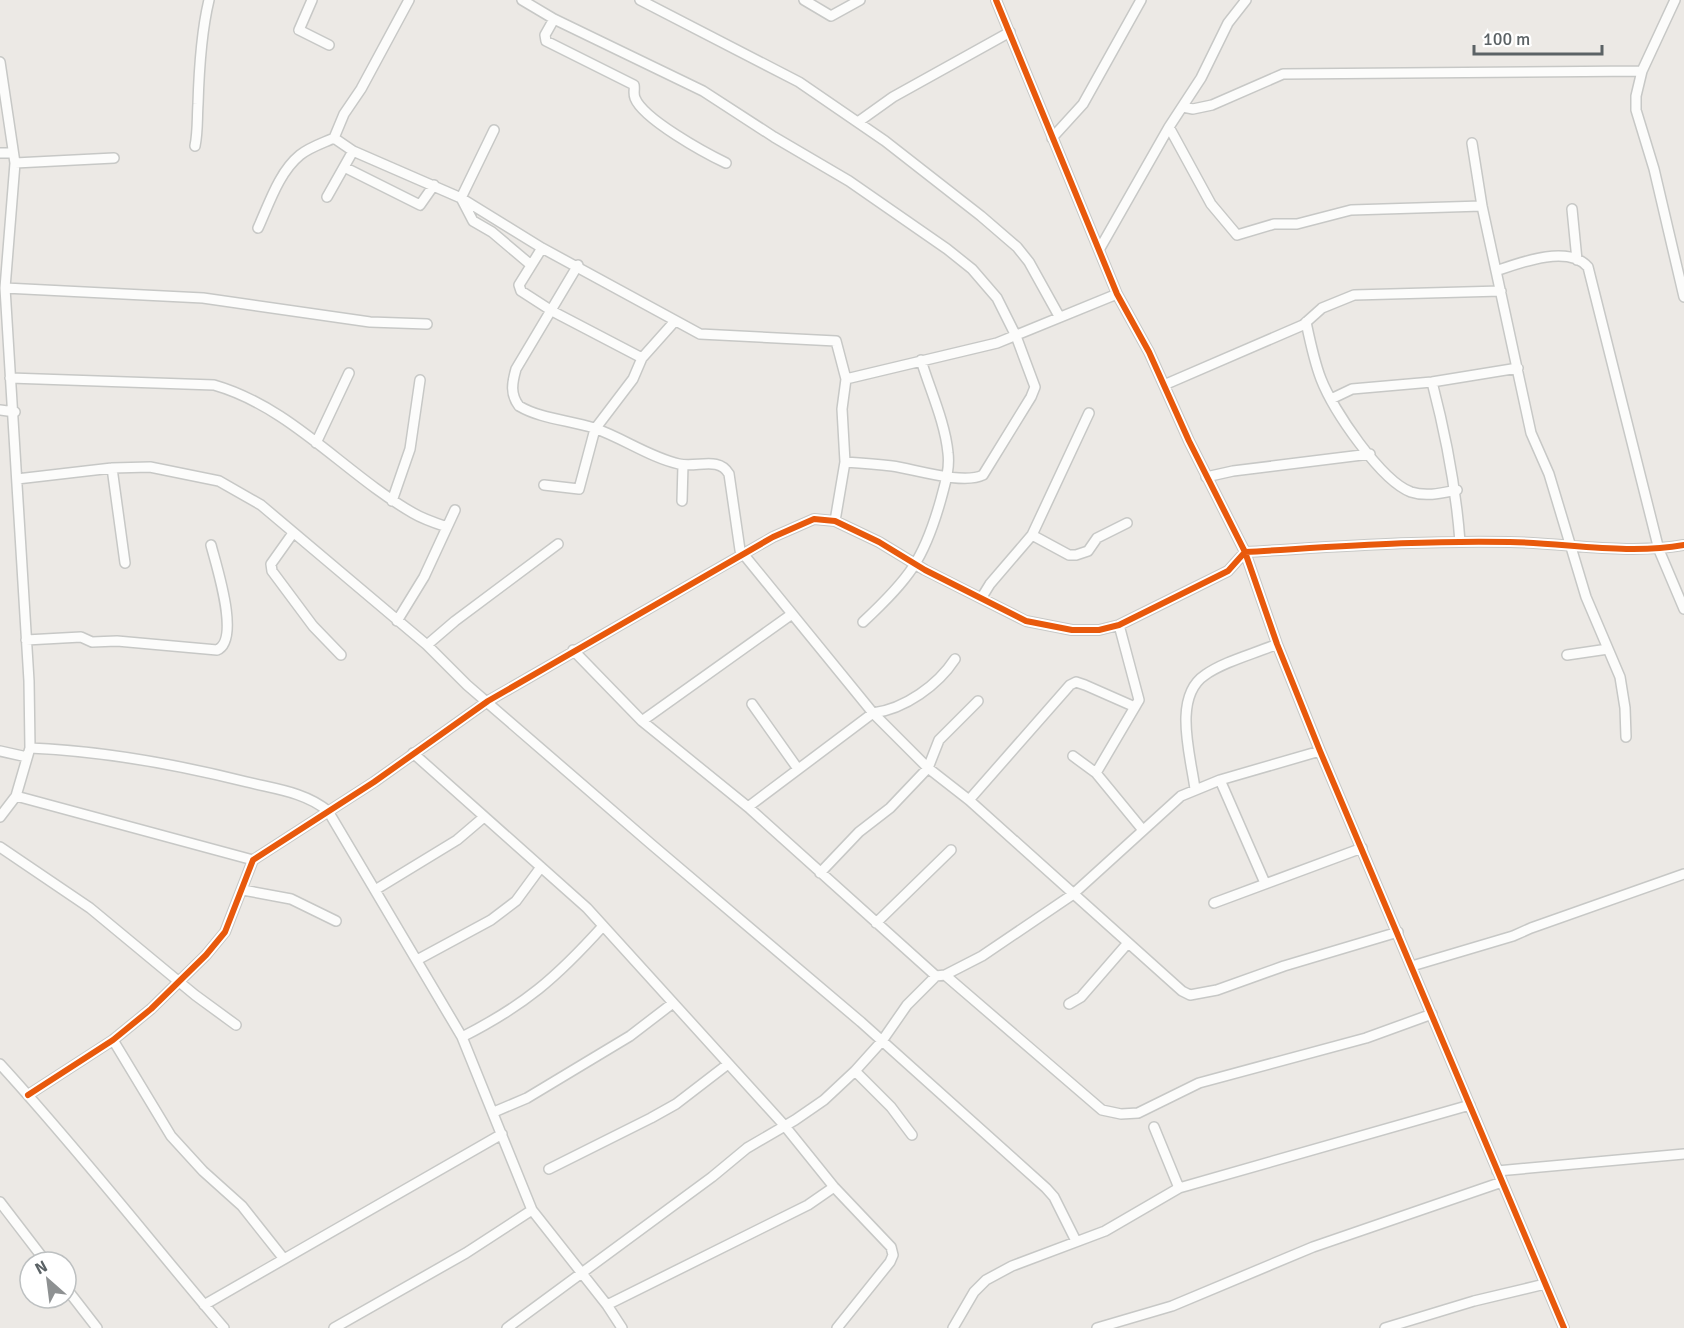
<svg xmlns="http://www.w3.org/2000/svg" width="1684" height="1328" font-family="Signika,sans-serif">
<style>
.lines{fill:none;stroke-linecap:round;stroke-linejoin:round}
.minor-casing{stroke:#c7c8c6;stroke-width:12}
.minor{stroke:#fcfcfb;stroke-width:9}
.cycleway-casing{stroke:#fff;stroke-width:10}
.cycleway{stroke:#e8590c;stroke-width:6}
</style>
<rect width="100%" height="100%" fill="#ece9e5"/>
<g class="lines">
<!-- minor casing -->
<g class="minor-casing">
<path id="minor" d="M312 0 299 30 329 45
M409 0 361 89 344 114 334 138 353 151 461 198 542 248 700 334 836 341 846 379 842 409 845 462 835 521
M522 0 554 19 703 91 774 137 849 181 947 249 972 269 997 298 1016 336 1035 387 1031 397 983 475C963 485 914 469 892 466 876 464 861 463 845 462
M640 0 799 82 885 141 981 216 1017 247 1029 262 1059 316
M804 0 831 16 860 0
M996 0 1117 294 1149 352 1189 441 1245 552 1277 644 1320 751 1564 1328
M1675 0 1642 71 1636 96V110L1654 169 1684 297
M554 19 545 35 546 41 634 85C635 90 633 93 635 98 643 119 705 153 726 163
M0 62 15 163 5 288 29 681 30 748 16 796 0 817
M1183 107 1193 109 1212 105 1283 74 1642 71
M858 122 893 97 1010 32
M1169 127 1211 204 1237 235 1274 224H1297L1351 210 1482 206
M494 130 461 198 473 221 492 232 531 265
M1052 138 1083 104 1141 0
M1472 143 1482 206 1531 433 1549 474 1586 597 1620 677 1625 708 1626 737
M195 146C198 131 197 118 198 104 199 70 201 33 209 0
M0 153H13
M15 163 114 158
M344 167 420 205 434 185
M327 197 353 151
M1572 209 1577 260
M258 228C269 204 279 172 300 155 310 147 323 143 334 138
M542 248 519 285 521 291 552 311 642 358
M1099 250 1169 127 1201 78 1228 23 1246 0
M578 265 516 369C512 383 510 394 519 406 541 419 569 420 594 428 623 438 649 457 679 464 697 468 719 456 729 474L740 550 873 713 928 768 969 800 1182 991 1190 995 1217 990 1284 966 1398 932
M1496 271C1519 263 1568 244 1588 267L1659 550 1684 609
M5 288 203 298 370 322 427 324
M1306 322C1310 341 1314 361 1321 379 1333 410 1381 481 1411 492 1426 497 1442 493 1457 490
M10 378 214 385C291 407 345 474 413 513 423 519 435 523 447 527
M846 379 997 343 1117 294
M1432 382C1446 436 1456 487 1460 542
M1164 385 1303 325 1322 308 1354 295 1501 291
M1331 399 1352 389 1432 382 1518 368
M0 410 15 412
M316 443 349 373
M112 468 125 563
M1206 477 1233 471 1370 454
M17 479 112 468 150 467 219 481 261 505 427 645 467 685 651 844 861 1022 1046 1188 1054 1197 1076 1241
M544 485 579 489 595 429 633 379 642 358 675 321
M392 501 410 449 420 380
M682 501 683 465
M293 533 271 564 272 571 313 626 341 655
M1032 535 1069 555H1076L1088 551 1097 538 1127 523
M982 597 990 584 1032 535 1089 413
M397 621 424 577 455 510
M863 622C909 579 924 560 941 499 945 484 950 469 948 453 945 422 930 390 921 360
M26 640 81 637 92 642 117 641 217 650C241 640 216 565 211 545
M427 645 455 621 558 544
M573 650 642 721 748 807 936 976 945 975 1102 1110 1121 1114 1138 1113 1199 1083 1366 1038 1432 1014
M1567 655 1608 649
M752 704 798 769
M642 721 792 614
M30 748C104 751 175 764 247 782 275 789 305 792 328 811L462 1037 532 1210 607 1305 622 1328
M0 751 27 757
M413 753 587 908 784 1125 834 1187 891 1247 893 1255 890 1262 837 1328
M1073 756 1096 773 1142 829
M1096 773 1139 700 1119 625
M1220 780 1265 883
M1195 789C1191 757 1172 697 1205 675 1225 661 1254 654 1277 644
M16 796 253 860
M969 800 1070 685 1076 682 1085 685 1135 707
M748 807 873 713C905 709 938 685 955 659
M0 847 90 908 195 995 236 1025
M820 873 859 832 890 808 928 768 939 740 978 701
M243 890 291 899 336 921
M375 890 457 840 484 817
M1214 903 1362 848
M876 923 951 850
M417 960 491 920 516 901 541 867
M1412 966 1513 936 1531 928 1684 874
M945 975 982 956 1072 895 1181 796 1220 780 1320 751
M1069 1004 1081 997 1127 944
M462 1037C525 1005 556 978 603 926
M113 1040 171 1136 203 1171 242 1206 284 1259
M0 1064C78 1149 149 1240 224 1328
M855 1071 891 1107 912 1135
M28 1095 113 1040 151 1009 206 955 225 932 253 860 374 782 488 701 773 537 814 519 835 521 879 542 925 570 1026 621 1072 630H1099L1119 625 1228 571 1245 552C1333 547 1422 540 1510 542 1568 543 1627 555 1684 545
M494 1112 527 1098 630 1036 673 1003
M1154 1127 1179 1188
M549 1169 651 1118 676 1104 728 1064
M1497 1171 1684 1154
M0 1202 46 1262
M66 1288 97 1328
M204 1305 502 1134
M607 1305 808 1205 834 1187
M334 1328 466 1253 532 1210
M507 1328 712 1177 747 1148 795 1120 824 1100 855 1071 882 1041 907 1005 936 976
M953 1328 974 1292 986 1280 1012 1266 1105 1231 1179 1188 1470 1105
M1097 1328 1172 1306 1313 1247 1502 1182
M1385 1328 1474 1301 1545 1284"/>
</g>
<!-- minor -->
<use href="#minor" class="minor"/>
<!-- cycleway casing -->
<g class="cycleway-casing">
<path id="cycleway" d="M996 0 1117 294 1149 352 1189 441 1245 552 1277 644 1320 751 1564 1328
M28 1095 113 1040 151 1009 206 955 225 932 253 860 374 782 488 701 773 537 814 519 835 521 879 542 925 570 1026 621 1072 630H1099L1119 625 1228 571 1245 552C1333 547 1422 540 1510 542 1568 543 1627 555 1684 545"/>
</g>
<!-- cycleway -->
<use href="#cycleway" class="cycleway"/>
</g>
<!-- north arrow -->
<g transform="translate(48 1280) rotate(332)"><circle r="28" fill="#ffffff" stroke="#bdc0c1" stroke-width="1.5"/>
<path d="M0-4.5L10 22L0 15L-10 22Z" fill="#8e9192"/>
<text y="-9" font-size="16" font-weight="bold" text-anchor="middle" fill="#5b6265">N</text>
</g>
<!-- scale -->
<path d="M1474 45v9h128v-9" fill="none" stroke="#5b6265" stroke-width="3"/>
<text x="1483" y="45" font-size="18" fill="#5b6265" stroke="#ffffff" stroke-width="4.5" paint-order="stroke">100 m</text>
</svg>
